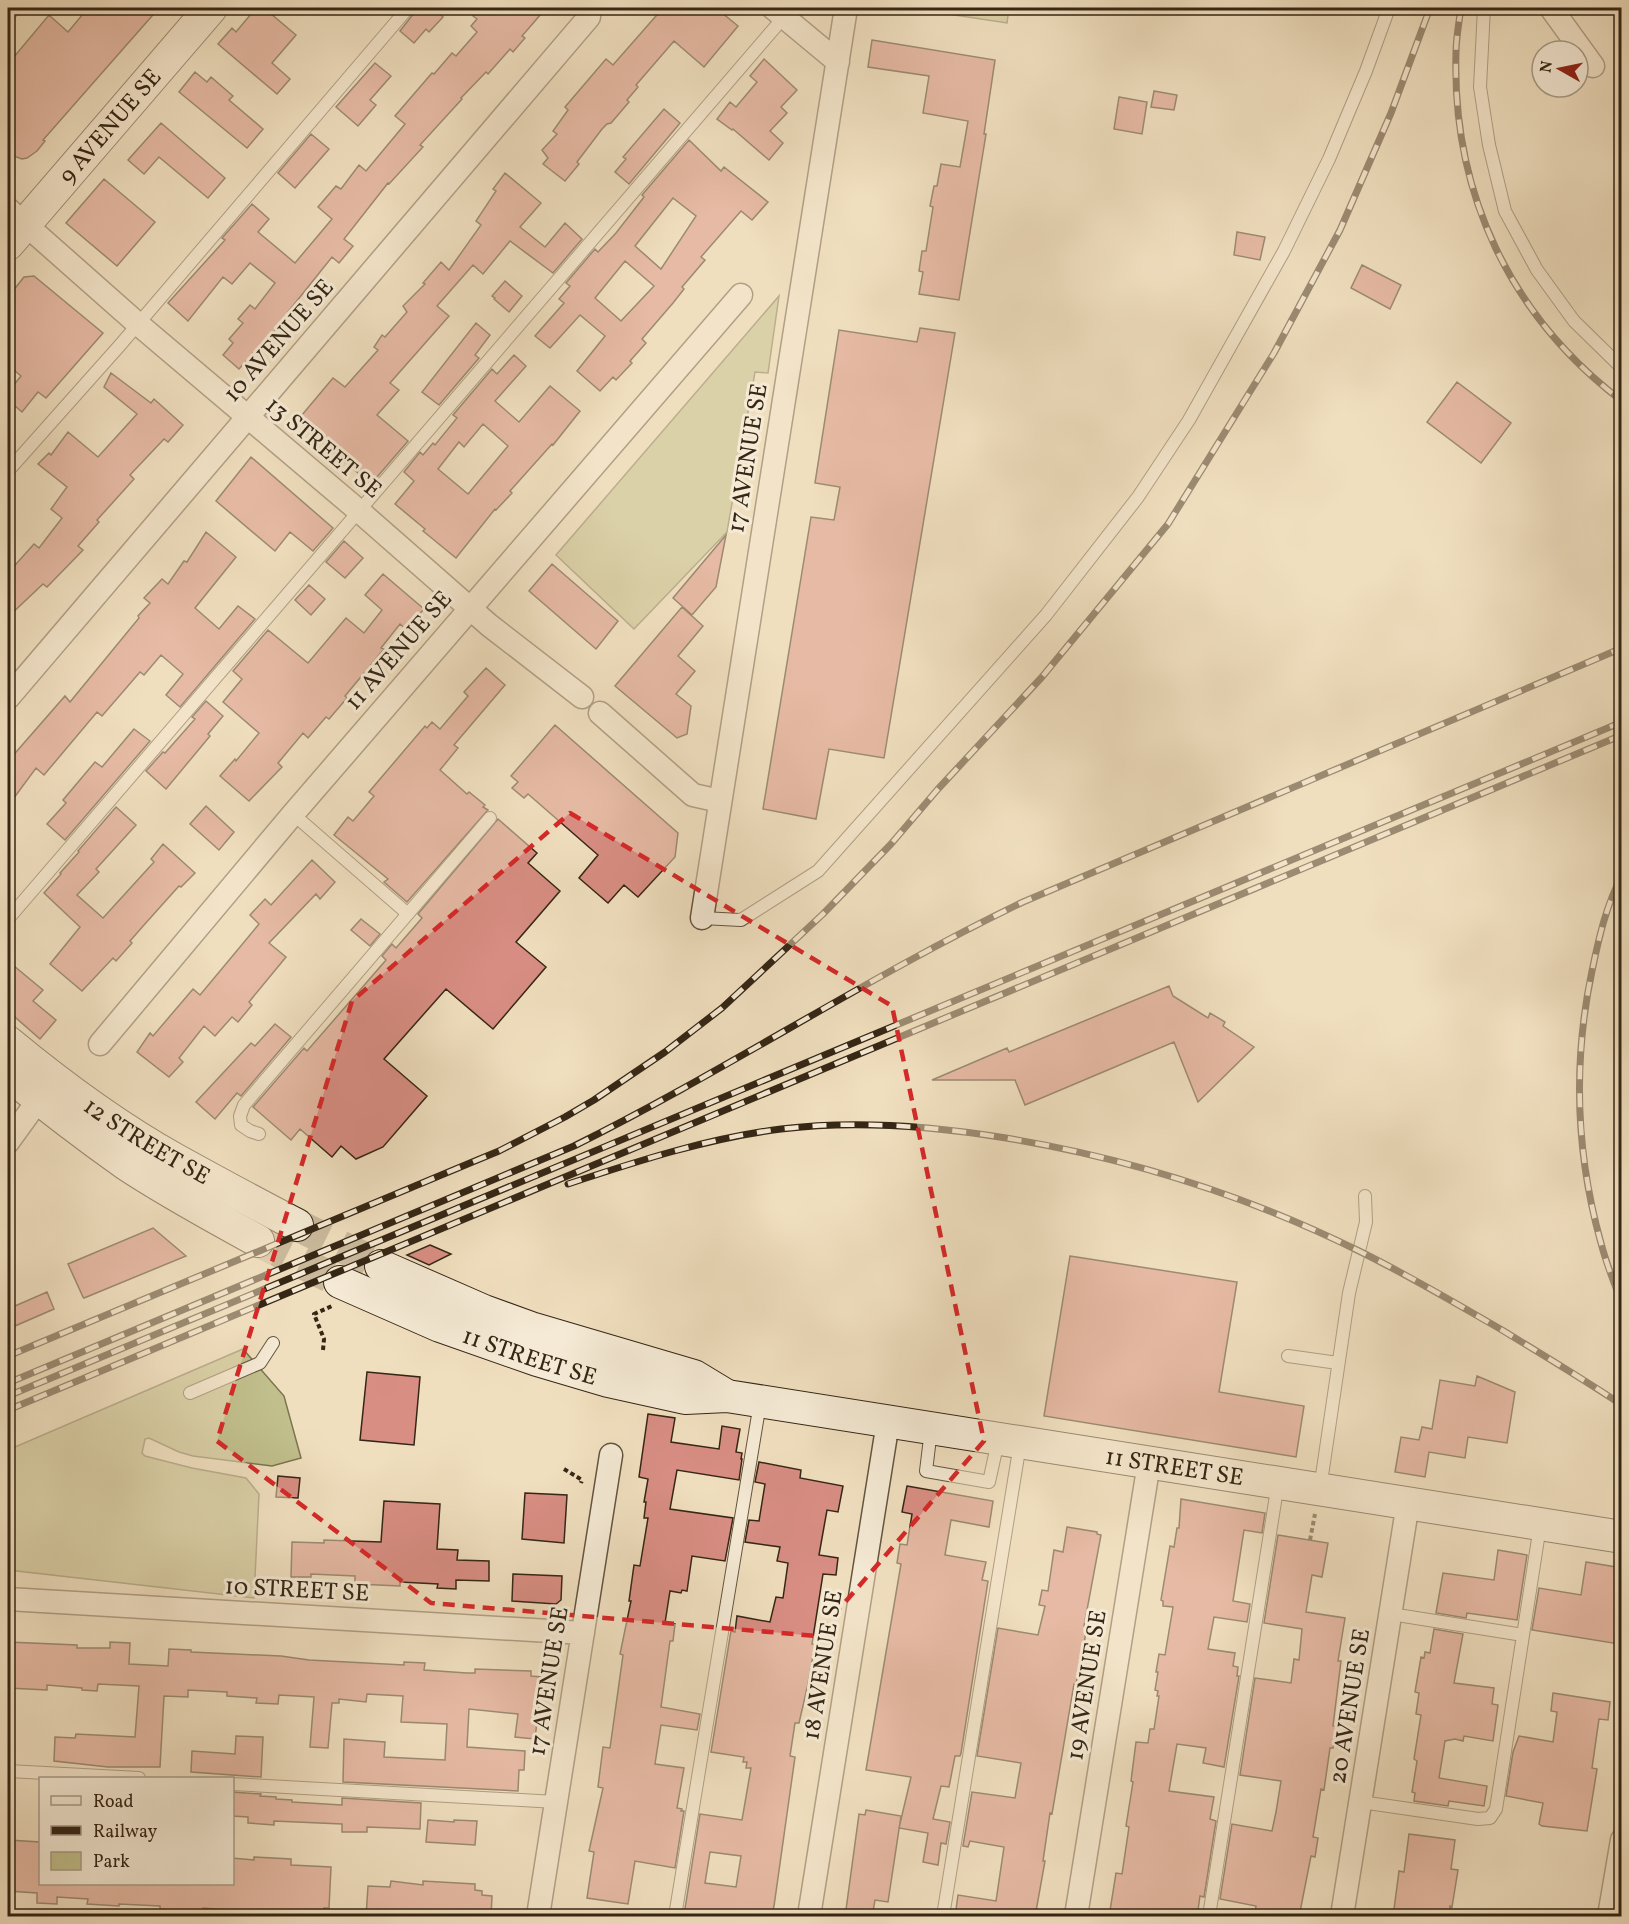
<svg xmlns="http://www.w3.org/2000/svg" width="1629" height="1924" font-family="Vollkorn,serif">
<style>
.green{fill:#c1c08d;stroke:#7b7351;stroke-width:1.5}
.building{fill:#d98e84;stroke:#352615;stroke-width:1.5;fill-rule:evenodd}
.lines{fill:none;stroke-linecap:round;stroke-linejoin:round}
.secondary-tunnel{stroke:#cbba9d;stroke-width:32;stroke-dasharray:32 16;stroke-linecap:butt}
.lane-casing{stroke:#645440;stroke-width:14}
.street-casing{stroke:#645440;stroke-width:25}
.secondary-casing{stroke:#352615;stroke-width:34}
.path{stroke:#352615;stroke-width:4;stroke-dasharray:4.5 3;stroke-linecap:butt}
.lane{stroke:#f5ead5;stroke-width:12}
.street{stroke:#f5ead5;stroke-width:22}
.secondary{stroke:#f5ead5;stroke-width:32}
.rail-casing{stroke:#352615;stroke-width:7}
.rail{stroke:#f5ead5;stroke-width:4.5;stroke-dasharray:14;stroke-linecap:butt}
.marked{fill:none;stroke:#d62828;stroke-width:4.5;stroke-dasharray:12 8;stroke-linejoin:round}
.labels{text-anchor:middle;stroke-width:6;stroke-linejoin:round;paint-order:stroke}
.street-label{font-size:24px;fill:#352615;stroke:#f5ead5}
</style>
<rect width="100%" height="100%" fill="#f0dfbf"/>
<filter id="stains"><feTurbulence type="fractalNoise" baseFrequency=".00333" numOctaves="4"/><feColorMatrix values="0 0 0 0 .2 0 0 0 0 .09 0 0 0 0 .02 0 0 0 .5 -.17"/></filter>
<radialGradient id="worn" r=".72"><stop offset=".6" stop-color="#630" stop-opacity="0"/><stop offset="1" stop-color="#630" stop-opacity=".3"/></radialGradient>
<!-- green -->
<path class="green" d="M908 8H1009L1007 23Z
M779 296 768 373 755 372 727 532 634 629 556 555Z
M243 1349 284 1396 301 1458 272 1466 193 1456 179 1452 149 1438 145 1439 142 1453 145 1456 192 1468 246 1478 259 1494 254 1598 8 1570V1450Z"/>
<!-- building -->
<path class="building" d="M88 8H159L43 140 45 141 37 151 27 158 22 159 8 154V64L49 15 68 32Z
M256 8H264L296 35 272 63 290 79 277 94 218 44 232 28 236 32Z
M418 8H433L443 17 429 32 426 29 414 43 400 31Z
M480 8H533L541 14 522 36 525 38 513 52 510 49 488 74 486 72 461 98 462 99 420 145 423 147 389 184 388 183 344 239 353 246 339 263 332 257 288 312 289 313 264 345 262 343 239 369 223 355 233 343 229 339 243 323 238 319 250 305 255 309 275 283 250 263 232 284 223 277 188 321 168 303 225 240 222 238 252 204 269 219 258 232 295 263 332 219 318 207 336 186 341 189 359 165 366 171 405 124 395 116 432 73 434 74 452 53 456 56 477 32 471 26 477 19 473 16Z
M663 8H716L738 26 704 67 674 41 636 85 638 87 627 100 629 102 611 123 607 124 602 129 577 162 579 164 565 181 543 164 548 158 542 150 557 134 553 131 568 110 565 107 606 59 613 65Z
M872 40 995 60 984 134H986L959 300 919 294 923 272 919 271 922 251H926L933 207 930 206 934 186H937L941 164 960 167 968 121 923 113 929 76 868 67Z
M764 59 797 90 781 107 787 113 770 131 783 143 769 160 733 129 732 130 717 119 730 102 736 107 757 82 750 76Z
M375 63 391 76 370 100 376 105 358 126 336 107Z
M195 72 207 82 211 77 233 96 229 100 263 129 247 148 179 92Z
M1154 91 1177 95 1174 110 1151 107Z
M1119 97 1147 102 1142 134 1114 129Z
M664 109 680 123 629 184 615 172 626 159 623 157Z
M161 123 225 178 208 198 159 157 144 174 128 160Z
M311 134 329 149 295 188 278 173Z
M689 140 721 171 724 167 768 202 752 220 741 211 701 257 705 260 682 287 684 289 673 303 642 339 646 343 630 361 632 363 616 380 613 377 600 391 577 371 605 336 580 315 550 348 535 336 564 303 559 299 570 286 566 283 595 249 598 252 616 233 644 197 642 195ZM673 198 696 216 661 269 635 246ZM625 261 654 286 621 321 595 298Z
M505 173 541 203 520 227 545 247 565 223 582 239 553 273 510 241 483 274 473 265 437 306 449 316 390 383 399 390 377 415 408 441 371 484 297 421 333 378 345 387 378 350 374 347 382 335 385 337 407 312 403 306 425 284 423 283 441 262 449 270 481 225 476 221 496 191 493 189Z
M104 179 155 222 117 266 66 223Z
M1237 232 1265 237 1260 260 1234 255Z
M1362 265 1401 285 1390 309 1351 288Z
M34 276 103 333 46 398 38 392 22 412 8 400V392L21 376 8 365V297L24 277Z
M505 281 522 296 509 312 494 299 495 298 492 296Z
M476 323 490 335 475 355 479 358 439 405 422 392Z
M920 328 955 333 884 758 829 749 816 819 763 809 811 517 834 520 840 487 815 483 839 330 917 342Z
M514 355 526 366 495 401 519 422 550 386 580 411 553 445 552 444 510 491 512 493 496 510 495 509 456 558 423 531 425 529 395 504 414 481 404 472 420 452 423 455 433 443 435 445 457 418 453 415 492 369 497 374ZM483 424 508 446 468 494 438 469 459 442 464 447Z
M111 373 151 403 154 399 183 425 168 442 164 439 130 475 134 479 97 520 99 522 78 546 83 550 47 587 43 584 8 617V573L34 544 39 548 62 518 51 509 67 487 38 464 49 453 51 455 68 432 98 457 137 414 104 387Z
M1457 382 1511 423 1481 463 1427 422Z
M251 457 333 528 313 551 290 532 275 551 216 501Z
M206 532 236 557 195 608 219 629 238 606 255 619 180 707 166 695 183 674 161 655 144 675 140 672 102 716 97 712 44 775 36 768 8 806V762L10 759 65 696 70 702 139 618 138 616 150 603 144 598 162 579 168 584 184 561 187 562Z
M726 535 716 587 692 615 673 598Z
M344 541 363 558 345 578 326 562Z
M552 564 618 621 596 649 529 591Z
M383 574 424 609 406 629 400 624 381 648 384 649 345 696 347 698 329 719 326 717 308 738 303 733 278 763 282 767 249 801 220 776 235 759 236 761 259 733 223 702 242 679 233 671 268 630 308 663 346 618 364 633 382 610 365 595Z
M309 585 325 599 311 615 295 600Z
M682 607 703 626 678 656 695 671 676 694 691 706 687 734 677 738 615 686Z
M486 668 505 685 454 745 458 748 440 770 467 794 469 792 485 805 483 807 488 810 407 902 384 882 388 879 334 835 348 817 353 821 374 796 369 792 425 726 427 728 432 722 440 729 468 696 464 692Z
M206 701 223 716 208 734 210 736 166 789 146 771 163 752 165 753 195 719 192 717Z
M555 725 678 833 675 857 638 897 624 885 608 903 579 878 598 855 528 794 524 798 512 788 518 782 511 776Z
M134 729 150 741 65 840 47 824 66 803 63 800 95 762 102 767Z
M206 806 234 832 219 850 190 824Z
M116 807 136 825 96 869 99 872 77 895 103 918 154 862 151 859 163 844 195 873 181 887 179 886 144 925 130 941 132 943 116 961 113 958 82 991 50 964 80 927 44 893 61 874 60 873 79 852 78 851Z
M498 819 537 853 528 863 560 891 516 942 546 967 493 1029 446 989 384 1059 427 1096 383 1147 356 1159 341 1146 332 1157 300 1129 291 1140 253 1107 304 1048 307 1051 386 960 382 956 392 944 396 948 422 918 418 914Z
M312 860 335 882 320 899 316 894 269 943 286 957 249 1002 252 1005 238 1022 232 1017 215 1036 204 1026 179 1058 183 1062 169 1077 137 1052 150 1033 153 1036 193 989 200 995 235 953 259 924 250 915 265 899 271 905Z
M361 919 380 934 370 946 351 930Z
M8 961 43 990 33 1001 56 1020 40 1039 8 1011Z
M1169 986 1173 996 1208 1018 1210 1013 1225 1022 1223 1026 1254 1047 1198 1102 1174 1042 1025 1105 1015 1080H932L1007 1048 1009 1052Z
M275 1024 291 1037 241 1096 237 1093 215 1119 196 1102 251 1043 255 1046Z
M153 1228 186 1256 84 1298 83 1297 68 1264Z
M430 1245 451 1254 429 1265 407 1255Z
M1070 1256 1237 1282 1219 1392 1304 1406 1296 1457 1044 1416Z
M47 1292 54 1309 8 1329V1309Z
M367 1372 420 1377 414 1445 360 1440Z
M1477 1376 1515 1392 1507 1443 1468 1437 1465 1458 1429 1452 1425 1477 1395 1472 1401 1437 1419 1440 1422 1427 1432 1429 1440 1380 1475 1386Z
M648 1414 675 1418 671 1442 719 1449 722 1426 740 1429 736 1452 742 1453 741 1459H742L739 1480 677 1470 670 1509 733 1518 725 1561 692 1556 687 1591 682 1590 681 1593 670 1591 665 1623 675 1624 673 1641H670L661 1707 700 1714 697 1730 661 1725 655 1764 684 1768 677 1808 682 1809 681 1811H684L675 1868 635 1861 628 1904 587 1898 594 1852 589 1851 603 1788 598 1787 603 1747 610 1748 623 1655 620 1654 631 1601H629L634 1565 640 1566 648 1518H644L646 1502H644L648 1479 639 1477Z
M759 1462 801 1470 800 1478 843 1486 838 1512 827 1510 819 1555 838 1558 836 1575 823 1574 812 1644 815 1645 808 1684 799 1723H795L790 1756 795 1757 774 1906 771 1917H697L684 1915 700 1814 742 1820 751 1768H746L747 1762H743L744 1757 711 1752 731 1631 735 1632 737 1616 770 1622 776 1597 783 1598 788 1563 777 1561 780 1547 745 1542 749 1520 759 1521 765 1484 755 1482ZM710 1852 741 1856 736 1887 705 1883Z
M278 1476 300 1478 298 1498 276 1497Z
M907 1486 993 1501 989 1527 951 1520 945 1555 986 1562 982 1580 988 1581 961 1753 960 1756H955L949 1787 941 1786 933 1819 950 1822 946 1844 941 1843 938 1865 923 1862 928 1833 899 1828 911 1777 866 1770 901 1564 897 1563 900 1544 907 1545 912 1514 902 1512Z
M525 1493 567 1495 564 1543 522 1539Z
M1181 1499 1265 1513 1262 1533 1244 1530 1233 1601 1250 1604 1247 1622 1214 1617 1208 1649 1235 1653 1233 1666 1238 1667 1237 1676H1239L1224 1767 1203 1763 1206 1748 1177 1744 1169 1791 1214 1797 1210 1819 1216 1821 1204 1897 1200 1896 1197 1917H1109L1116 1873 1122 1874 1129 1827 1126 1826 1133 1782 1131 1781 1136 1742 1148 1743 1150 1729H1154L1159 1696H1157L1158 1691 1155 1690 1158 1672H1156L1159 1654 1165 1655 1173 1607 1163 1606V1601L1161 1600 1170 1546 1174 1547 1177 1528H1179Z
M384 1501 440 1504 437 1549 458 1550 457 1560 489 1561V1581L456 1580V1589L437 1588 438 1584 400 1582V1586L355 1584V1576L311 1574V1577H291L292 1542 324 1543V1540L381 1542Z
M1067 1527 1097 1532V1534L1101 1535 1084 1626H1087L1081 1661H1080L1076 1684H1074L1052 1814 1050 1813 1043 1861H1045L1035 1917H955L958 1895 996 1901 1004 1847 970 1841 968 1847 963 1846 972 1792 1015 1798 1021 1763 977 1756 998 1628 1038 1635 1045 1606 1039 1605 1042 1590 1048 1591 1054 1550 1063 1552Z
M1278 1535 1328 1543 1322 1577 1312 1575 1306 1612 1345 1618 1338 1661H1341L1333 1726 1337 1727 1333 1748H1330L1324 1790 1321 1789 1313 1837 1318 1838 1315 1857 1311 1856 1299 1917 1262 1915 1255 1913 1256 1906 1220 1899 1232 1824 1272 1831 1276 1812 1281 1781 1240 1775 1255 1678 1291 1683 1294 1659 1299 1660 1302 1629 1264 1623Z
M1498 1550 1527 1555 1517 1620 1467 1613 1466 1618 1436 1613 1443 1573 1494 1580Z
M1586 1562 1622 1568V1629L1619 1644 1532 1630 1539 1588 1581 1595Z
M513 1574 562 1576 561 1600 556 1604 512 1601Z
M1434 1629 1463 1634 1454 1683 1494 1688 1492 1704 1498 1705 1493 1741 1464 1736 1463 1741 1455 1739 1445 1741 1439 1778 1487 1786 1484 1806 1449 1801 1448 1806 1414 1801 1415 1793 1412 1792 1417 1761 1414 1759 1421 1715 1416 1714 1419 1693 1415 1692 1421 1657 1424 1658 1425 1652 1430 1653Z
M8 1642 77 1645V1648H110V1642L130 1643 129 1664 168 1666 169 1649 191 1650V1652L281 1656 309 1660 404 1665V1662L425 1663 424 1670 467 1673H475V1669L531 1671V1676L542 1677 535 1739 515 1737 518 1714 469 1709 467 1747 525 1751 524 1770H519L518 1791 343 1782 344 1739 385 1742 384 1757 445 1760 447 1724 401 1722 403 1696 367 1694 366 1702 339 1699V1703H332L328 1748 310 1747 314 1697 279 1695 278 1704 256 1703 257 1698 227 1696V1692L188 1690V1697L164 1696 160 1767H108L54 1761 55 1737 75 1738 76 1734 135 1737 139 1686 98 1684 97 1691 82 1690V1688L47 1685V1690L8 1688Z
M1553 1693 1610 1702 1608 1720 1599 1719 1592 1768 1597 1769 1587 1831 1542 1826 1539 1824 1543 1803 1506 1796 1513 1752 1519 1736 1553 1742 1557 1712 1551 1711Z
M236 1736 263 1737 261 1777 191 1772 192 1751 235 1754Z
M232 1792 261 1794 260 1796 276 1797V1799L292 1800V1802L342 1805V1798L421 1803 420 1829 367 1827V1832H342V1824L274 1821V1825L248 1823V1817L232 1816Z
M866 1810 901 1816 888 1902 875 1900 872 1917H845L859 1814 865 1815Z
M428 1820 454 1822V1820L477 1821 475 1845 426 1842Z
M1409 1834 1455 1840 1451 1869 1458 1870 1452 1907 1450 1906 1449 1917H1393L1399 1871 1404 1872Z
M8 1840 40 1842V1884H232V1858L254 1860V1857L291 1859V1865L331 1867 329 1908H324V1914L299 1912V1915L243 1913V1911L203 1908V1914L160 1909V1906L119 1904V1906L87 1904 88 1899 57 1897V1904L37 1903V1893L8 1891Z
M391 1881 423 1885V1881L475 1884V1890L482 1891V1895L492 1896 491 1917H366L368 1886 390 1887Z"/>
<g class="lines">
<!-- secondary-tunnel -->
<path class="secondary-tunnel" d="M297 1225 381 1266
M258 1241 340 1282"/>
<!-- lane casing -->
<g class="lane-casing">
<path id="lane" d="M1484 8 1480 87 1489 145 1505 211 1537 270 1574 321 1622 368
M8 16 15 8
M8 471 121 344 408 8
M293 814 408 914
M702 918 741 920 818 871 1046 615 1138 497 1189 420 1284 251 1329 159 1366 71 1389 8
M8 919 784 17
M259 1134 250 1131 241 1125 240 1116 244 1105 490 818
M1288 1356 1338 1363
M190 1393 260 1363 273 1343
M931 1430 926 1471 989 1482 998 1441
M1320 1489 1349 1293 1366 1222 1365 1196
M1391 1614 1523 1635
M8 1771 139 1778
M232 1784 556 1802
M1361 1802 1478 1819 1490 1818 1496 1809 1540 1526
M675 1916 760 1403
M943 1916 1020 1444
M1209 1916 1278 1483"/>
</g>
<!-- street casing -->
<g class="street-casing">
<path id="street" d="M773 8 838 62
M1551 8 1593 66
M8 209 138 324 359 511 489 625 582 697
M8 698 589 17
M600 713 693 795 720 801
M702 918 846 8
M100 1044 293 814 741 295
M8 1142 47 1088
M8 1599 583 1633
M538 1916 611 1455
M809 1916 888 1422
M1076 1916 1149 1463
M1342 1916 1408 1503
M1609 1916 1622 1840"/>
</g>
<!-- secondary casing -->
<g class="secondary-casing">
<g id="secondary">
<path id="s1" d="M8 244 211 8"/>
<path id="s2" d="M8 1042C60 1085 117 1127 176 1160 216 1182 256 1204 297 1225"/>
<path d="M8 1074C46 1105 85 1135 126 1164 168 1192 213 1216 258 1241"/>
<path d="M381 1266 484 1311 531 1328 694 1376 727 1396"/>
<path id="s3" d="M340 1282 440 1326 537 1360 608 1381 685 1398 727 1396 1622 1537"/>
</g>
</g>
<!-- path -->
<path class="path" d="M323 1350 324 1339 314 1314 332 1306
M564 1469 582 1480 581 1483
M1310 1540 1315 1514"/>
<!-- lane -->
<use href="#lane" class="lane"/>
<!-- street -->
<use href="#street" class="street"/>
<!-- secondary -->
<use href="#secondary" class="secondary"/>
<!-- rail casing -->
<g class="rail-casing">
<path id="rail" d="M1461 8C1459 22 1456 38 1456 53 1452 193 1510 316 1622 401
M1622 875C1606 906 1599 937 1592 971 1573 1061 1576 1154 1601 1243 1606 1263 1614 1283 1622 1303
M568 1184C638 1161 708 1138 781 1129 855 1120 932 1126 1006 1138 1128 1158 1248 1196 1359 1251 1408 1275 1455 1303 1502 1330 1543 1355 1583 1379 1622 1405
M8 1356 470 1163 499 1151 565 1117 594 1100 665 1052 722 1008 823 914 891 844 938 789 1042 677 1168 524 1274 353 1340 230 1391 113 1430 8
M8 1383 574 1146C727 1070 869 976 1023 902L1622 648
M8 1396 1622 722
M8 1410 1622 735"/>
</g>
<!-- rail -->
<use href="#rail" class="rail"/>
</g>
<!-- marked area -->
<path d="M0 0H1629V1924H0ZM570 813 892 1006 984 1441 816 1636 431 1603 217 1441 352 1001Z" fill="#f0dfbf" fill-opacity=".55" fill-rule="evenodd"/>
<path class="marked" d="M570 813 892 1006 984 1441 816 1636 431 1603 217 1441 352 1001Z"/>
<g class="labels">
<!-- street labels -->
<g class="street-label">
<text dy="8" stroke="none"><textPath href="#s1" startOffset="156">9 AVENUE SE</textPath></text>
<text transform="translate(278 340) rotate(-49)" y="8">10 AVENUE SE</text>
<text transform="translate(324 447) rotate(40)" y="8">13 STREET SE</text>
<text transform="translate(747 458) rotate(-81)" y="8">17 AVENUE SE</text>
<text transform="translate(398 650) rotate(-49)" y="8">11 AVENUE SE</text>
<text dy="8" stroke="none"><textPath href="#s2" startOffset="171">12 STREET SE</textPath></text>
<text dy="8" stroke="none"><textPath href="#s3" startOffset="204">11 STREET SE</textPath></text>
<text dy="8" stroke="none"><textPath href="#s3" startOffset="860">11 STREET SE</textPath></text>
<text transform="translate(297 1589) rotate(3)" y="8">10 STREET SE</text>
<text transform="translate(822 1665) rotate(-81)" y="8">18 AVENUE SE</text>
<text transform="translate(548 1681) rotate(-81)" y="8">17 AVENUE SE</text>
<text transform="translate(1086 1685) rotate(-81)" y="8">19 AVENUE SE</text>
<text transform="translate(1349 1706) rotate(-81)" y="8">20 AVENUE SE</text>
</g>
</g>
<!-- margin -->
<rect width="1629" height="1924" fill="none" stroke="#f0dfbf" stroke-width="30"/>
<rect x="9" y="9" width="1611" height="1906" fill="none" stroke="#352615" stroke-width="3"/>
<rect x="15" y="15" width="1599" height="1894" fill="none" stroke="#352615" stroke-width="1.5"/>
<!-- legend -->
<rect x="39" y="1777" width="195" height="108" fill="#f5ead5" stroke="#a89c88" stroke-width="1.5"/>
<rect x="51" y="1796" width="30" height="9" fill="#f5ead5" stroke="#a89c88" stroke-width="1.5"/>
<text x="93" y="1807" font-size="18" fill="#352615">Road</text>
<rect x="51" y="1826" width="30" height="9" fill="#352615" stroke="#a89c88" stroke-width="1.5"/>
<text x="93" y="1837" font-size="18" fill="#352615">Railway</text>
<rect x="51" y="1852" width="30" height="18" fill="#c1c08d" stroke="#a89c88" stroke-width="1.5"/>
<text x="93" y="1867" font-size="18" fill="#352615">Park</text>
<!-- north arrow -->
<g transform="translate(1560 69) rotate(279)"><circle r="28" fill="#f5ead5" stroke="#a89c88" stroke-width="1.5"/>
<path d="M0-4.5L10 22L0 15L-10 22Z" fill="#8f2418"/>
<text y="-9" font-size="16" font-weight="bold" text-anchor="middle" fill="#352615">N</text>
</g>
<rect width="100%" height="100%" filter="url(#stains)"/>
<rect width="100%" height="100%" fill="url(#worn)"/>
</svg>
